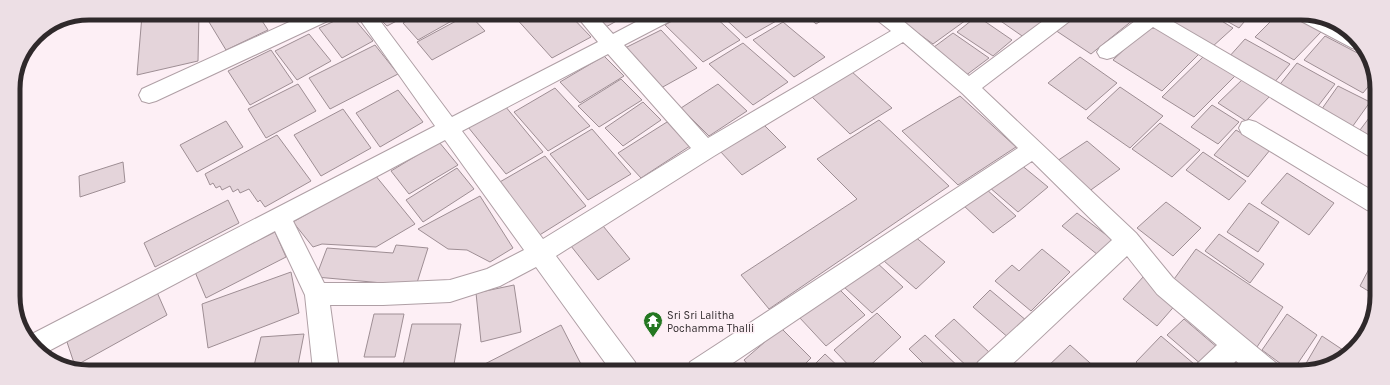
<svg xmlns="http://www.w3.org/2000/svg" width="1390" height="385" font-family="Karla,sans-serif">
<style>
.building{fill:#e4d4da;stroke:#9e8e94}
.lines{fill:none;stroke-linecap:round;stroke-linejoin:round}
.minor-casing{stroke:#af9fa5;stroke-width:2}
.minor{fill:#fff;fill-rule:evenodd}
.labels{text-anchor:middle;stroke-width:3;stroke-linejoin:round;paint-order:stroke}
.poi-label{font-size:11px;fill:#2f292b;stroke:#fdeff5;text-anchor:start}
.rim{fill:none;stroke:#2f292b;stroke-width:5}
</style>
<rect width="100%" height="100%" fill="#fdeff5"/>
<!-- building -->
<path class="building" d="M150 13H199L198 61 137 75 142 15Z
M214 13H257L268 30 226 50 206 17Z
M350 14 373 41 342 58 319 28Z
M375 14H410L387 26Z
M419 14H464L418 40 403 23Z
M469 14 485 31 432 60 417 42Z
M518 14H569L591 37 552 58 514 16Z
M590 14H629L604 28Z
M684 14H712L740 40 703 62 665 25Z
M720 14H772L778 20 746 38Z
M805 14 831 15 816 24Z
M908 15H973L933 44 900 20Z
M992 15H1056L1025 38Z
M1074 15H1139L1091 54 1055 30Z
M1166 15H1212L1233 28 1212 47 1164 17Z
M1216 15H1250L1239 28Z
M1277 15H1291L1321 32 1294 60 1255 37Z
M977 16 1012 40 993 56 957 32Z
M783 22 825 57 794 77 753 40Z
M1151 24 1200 53 1162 91 1113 60Z
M661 30 697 68 661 88 625 48Z
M953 33 989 58 965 76 930 50Z
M309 34 331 61 297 80 275 51Z
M1325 36 1367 58 1376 74V77L1363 93 1304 60Z
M1245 39 1290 64 1273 84 1228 58Z
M743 43 788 82 753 105 709 64Z
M375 45 398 74 330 109 309 78Z
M271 50 293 82 250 105 228 71Z
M604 56 624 76 580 103 560 82Z
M1204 56 1236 75 1194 117 1162 97Z
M1080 57 1117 83 1086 110 1048 83Z
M1297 63 1335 84 1315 110 1277 88Z
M851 71 892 108 850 134 810 95Z
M1244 78 1271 95 1246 121 1218 103Z
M621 79 642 100 599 127 578 106Z
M298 84 316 111 266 138 248 109Z
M718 84 747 111 709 136 681 108Z
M1338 86 1370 102 1350 130 1319 113Z
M1120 87 1163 116 1130 148 1087 118Z
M555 88 590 126 548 151 514 112Z
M398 90 423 122 380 147 356 113Z
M960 96 1016 147 958 185 902 131Z
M643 102 661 120 623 146 605 128Z
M1212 105 1239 122 1218 144 1191 127Z
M505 106 543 152 506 174 468 127Z
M343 109 371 148 321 176 294 135Z
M1375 110V139L1360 130Z
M879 120 949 186 769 309 741 275 857 199 817 159Z
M226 121 243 147 197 172 180 145Z
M667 122 690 146 641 178 618 153Z
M1160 123 1200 150 1172 177 1132 149Z
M763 124 786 147 742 175 720 151Z
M592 129 631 174 588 200 550 154Z
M1236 130 1270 150 1248 177 1214 155Z
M277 135 311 181 265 207 260 200 258 202 249 189 240 193 238 189 233 192 230 186 222 190 220 186 216 188 213 183 210 185 205 174Z
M1087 141 1120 169 1088 192 1054 163Z
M439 142 458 165 409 194 391 171Z
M1203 152 1246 181 1229 200 1186 170Z
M545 156 586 206 538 236 498 183Z
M123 162 125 182 80 197 79 176Z
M1020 164 1048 187 1018 212 989 187Z
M457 168 474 189 423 222 406 200Z
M1287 173 1334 203 1309 235 1261 203Z
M375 175 415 224 376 247 322 244 313 247 293 222Z
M985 188 1016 216 993 233 963 205Z
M480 196 513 248 490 262 467 250 448 249 418 229Z
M228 200 239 223 155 267 144 243Z
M1166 202 1201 228 1173 256 1137 228Z
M1249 203 1279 222 1258 252 1227 232Z
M1077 213 1113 240 1098 255 1062 226Z
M599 221 630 259 598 280 567 241Z
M275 232 286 257 206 298 195 272Z
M1219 234 1264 264 1250 283 1205 251Z
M913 235 945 262 916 289 884 261Z
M396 245 428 248 416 286 316 277 327 248 393 253Z
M1042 249 1070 272 1031 311 995 281 1012 265 1019 271Z
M1196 249 1283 307 1257 347 1169 286Z
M875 261 903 287 872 313 844 287Z
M1371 265 1375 267V295L1360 286Z
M291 272 299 313 208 348 202 304Z
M1144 276 1178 302 1157 326 1123 299Z
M514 285 521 332 481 342 476 293Z
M837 287 865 315 826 346 799 317Z
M156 290 167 315 75 366 66 339Z
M990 290 1027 321 1010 339 973 307Z
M877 313 901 337 864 371H854L834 350Z
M374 314H404L395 357H364Z
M1287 314 1317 335 1292 372 1262 350Z
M954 319 991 354 972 371 935 336Z
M1184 319 1218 348 1202 365 1167 335Z
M412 324H461L453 370H402Z
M561 325 584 370H475V369Z
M781 328 811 358 798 371H753L744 360Z
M304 334 297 370H253L261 337Z
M925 335 963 371H931L909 349Z
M1161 336 1194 364 1187 372H1146L1136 362Z
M1322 336 1349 354 1347 356 1306 372H1301Z
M1070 345 1099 371H1043Z
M825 354 843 371H808Z
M1233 361 1248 372H1225Z
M919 364 926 371H912Z"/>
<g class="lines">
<!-- minor casing -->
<g class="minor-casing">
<path id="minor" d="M309 13 336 14 334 18 156 101 149 103 142 101 139 95 142 89Z
M356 14H375L452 117 598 42 575 14H595L613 34 651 14H676L674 19 624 45 708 138 891 31 877 20 875 15H896L969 76 1051 15H1073L1071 20 982 88 1136 233 1173 278 1276 363 1280 372H1248L1236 361 1225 372H1195L1198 363 1217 345 1157 294 1127 256 1005 371H974L978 362 1112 240 1032 161 721 371H687L690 362 1018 148 962 93 903 42 714 156 556 256 635 362 638 371H611L536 267 500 286 450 302 383 305H330L339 370H313L305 295 275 231 43 354 35 350 28 336 435 126ZM608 54 691 148 543 239 462 131ZM445 140 524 250 487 269 450 280 383 283H324L293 221Z
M1138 15H1165V17L1375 139V158L1367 155 1153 27 1114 57 1107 59 1100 57 1097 52 1100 47 1139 18Z
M1299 15 1320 16 1355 35 1362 49 1359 50 1352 48 1301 21Z
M1249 120 1256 122 1375 192V212L1367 210 1242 134 1239 128 1242 122Z"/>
</g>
<!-- minor -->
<use href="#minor" class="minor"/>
</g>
<!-- icons -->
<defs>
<g id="temple-pin" transform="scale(1)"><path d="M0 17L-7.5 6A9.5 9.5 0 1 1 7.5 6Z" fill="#247721" stroke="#fdeff5"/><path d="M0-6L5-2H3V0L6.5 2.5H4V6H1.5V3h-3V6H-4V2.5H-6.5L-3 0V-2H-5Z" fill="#fff"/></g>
</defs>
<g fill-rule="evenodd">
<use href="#temple-pin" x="653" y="321"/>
</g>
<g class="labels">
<!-- poi labels -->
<g class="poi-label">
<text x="667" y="319">Sri Sri Lalitha<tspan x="667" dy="13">Pochamma Thalli</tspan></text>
</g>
</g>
<!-- crop -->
<path d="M0 0H1390V385H0ZM89 20H1301A69 69 0 0 1 1370 89V296A69 69 0 0 1 1301 365H89A69 69 0 0 1 20 296V89A69 69 0 0 1 89 20Z" fill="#eddfe5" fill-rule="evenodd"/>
<path class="rim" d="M89 20H1301A69 69 0 0 1 1370 89V296A69 69 0 0 1 1301 365H89A69 69 0 0 1 20 296V89A69 69 0 0 1 89 20Z"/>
</svg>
